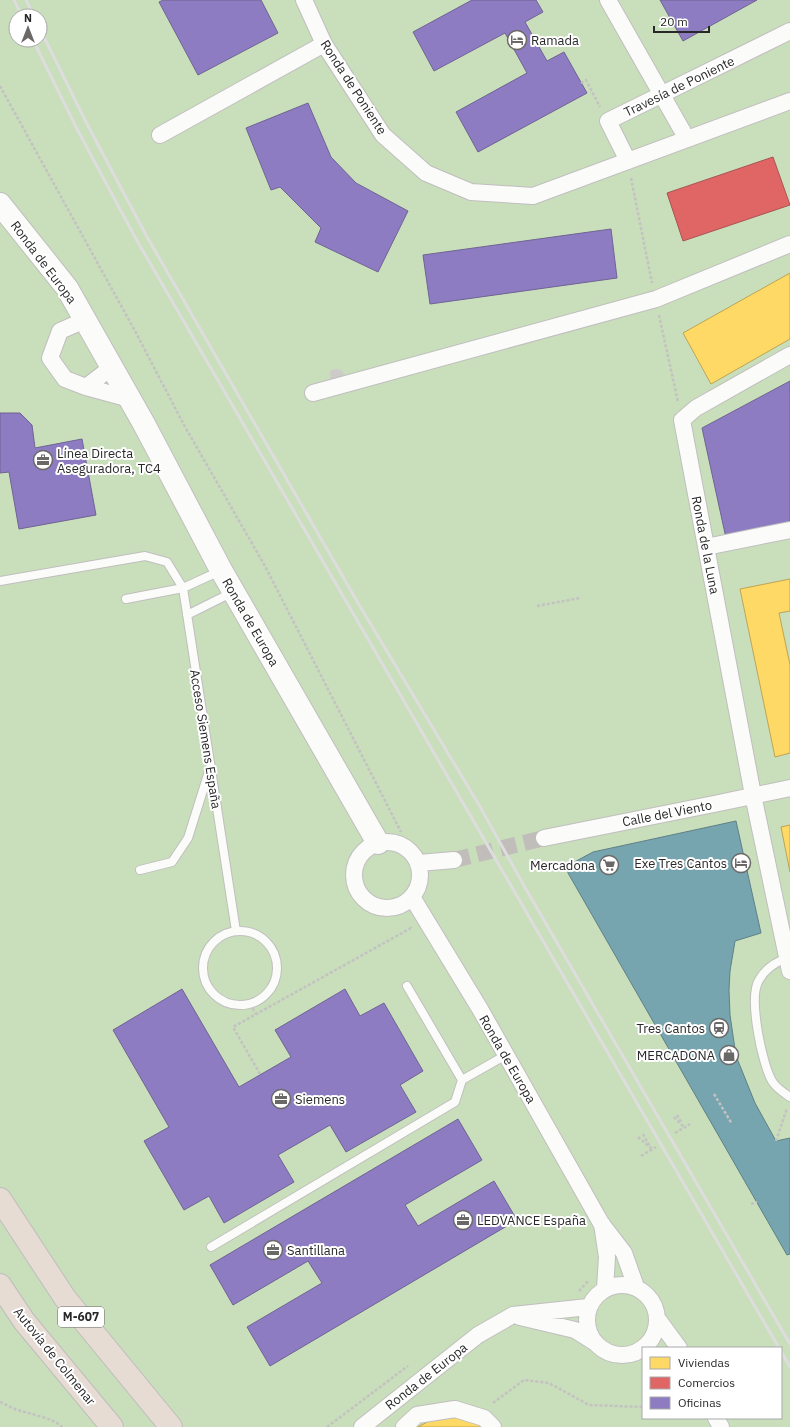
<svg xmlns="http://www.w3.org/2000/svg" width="790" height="1427" font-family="'IBM Plex Sans',sans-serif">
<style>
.green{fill:#c9deba;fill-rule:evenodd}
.homes{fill:#ffd966;stroke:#bea453}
.shops{fill:#e06666;stroke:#a95353}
.offices{fill:#8e7cc3;stroke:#6f6394}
.public{fill:#76a5af;stroke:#5f8086}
.building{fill:#cdcbc8;stroke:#d1cecb}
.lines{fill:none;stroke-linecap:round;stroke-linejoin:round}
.street-tunnel{stroke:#c0bdba;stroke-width:16;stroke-dasharray:16 8;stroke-linecap:butt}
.lane-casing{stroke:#c0bfbf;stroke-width:10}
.street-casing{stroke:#c0bfbf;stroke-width:18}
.secondary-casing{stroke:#c0bfbf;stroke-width:24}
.highway-casing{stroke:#bfbdbc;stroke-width:24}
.path{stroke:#c3c2c2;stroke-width:2.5;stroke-dasharray:3 2;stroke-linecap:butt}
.lane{stroke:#fbfbfa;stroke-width:8}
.street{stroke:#fbfbfa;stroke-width:16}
.secondary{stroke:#fbfbfa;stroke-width:22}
.highway{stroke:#e6dcd4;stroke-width:22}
.rail{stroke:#ddddde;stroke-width:3}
.labels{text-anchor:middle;stroke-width:4;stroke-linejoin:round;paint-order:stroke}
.shield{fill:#fff;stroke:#686868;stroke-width:1}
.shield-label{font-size:12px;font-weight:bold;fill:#282828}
.poi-label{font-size:13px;fill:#282828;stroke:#fff;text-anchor:start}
.street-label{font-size:13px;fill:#282828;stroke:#fff}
</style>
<rect width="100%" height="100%" fill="#e6e2de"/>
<!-- green -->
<path class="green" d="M0 0H790V1427H0ZM16 16H40V40H16ZM643 1348H781V1418H643Z"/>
<!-- homes -->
<path class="homes" d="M790 273V339L711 384 683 333Z
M790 579V611L779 613 790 665V753L775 757 740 589Z
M790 825V872L781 827Z
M458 1417 478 1423 483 1427H418L433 1419Z"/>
<!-- shops -->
<path class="shops" d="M773 157 790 205 683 241 667 193Z"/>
<!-- offices -->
<path class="offices" d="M163 0H261L278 33 198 75 159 2Z
M472 0H536L543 12 525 22 547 61 564 52 587 93 478 152 456 112 527 73 505 33 434 71 413 32Z
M660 0H757L683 41Z
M308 103 331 157 356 183 408 211 378 272 315 242 321 228 280 187 271 190 246 128Z
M611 229 617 278 430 304 423 255Z
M790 381V525L726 538 702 428Z
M0 413H20L32 425 35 448 82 439 96 515 19 529 9 472 0 473Z
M182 989 239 1087 291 1057 275 1030 345 989 360 1016 384 1003 423 1071 400 1085 416 1112 346 1152 330 1125 278 1155 294 1182 224 1223 209 1196 184 1210 144 1141 169 1127 113 1030Z
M458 1119 482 1160 405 1205 418 1226 494 1181 517 1220 270 1366 247 1327 322 1283 308 1261 233 1305 210 1265Z"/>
<!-- public -->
<path class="public" d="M736 821 761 933 735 941 730 971 729 990 730 1015 736 1056 755 1103 776 1141 790 1138V1254L787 1255 568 873 567 866 593 852Z"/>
<!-- building -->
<path class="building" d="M335 369 342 371 345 377 331 381 330 374 331 371Z"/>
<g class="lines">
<!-- street-tunnel -->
<path class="street-tunnel" d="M454 860 544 838"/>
<!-- lane casing -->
<g class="lane-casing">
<path id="lane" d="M0 581 145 556 167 562 183 588 236 931
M126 599 183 588 220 571
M187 615 233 592
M140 870 172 862 188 838 210 768
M203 968a37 37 0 1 1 74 0a37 37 0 1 1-74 0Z
M787 958C776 962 765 969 759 980 748 997 762 1064 772 1081 776 1088 783 1092 790 1097
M407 986 462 1080
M211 1247 455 1102 462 1080 506 1055"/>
</g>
<!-- street casing -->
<g class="street-casing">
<path id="street" d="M304 0 324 44 383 135 426 173 471 192 533 196 790 101
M608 0 687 139
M160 135 324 44
M628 161 608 121 790 31
M85 320 60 331 50 358 65 379 86 387 130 399
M790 355 696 408 682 420 753 795 790 971
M86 387 112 367
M313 393 656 299 790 244
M706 547 790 530
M544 838 714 804 790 788
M354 875a33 33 0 1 1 66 0a33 33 0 1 1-66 0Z
M419 863 454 860
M412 897 480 1009 601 1223 624 1253 636 1287
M602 1224 607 1257 605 1289
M587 1320a35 35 0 1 1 70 0a35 35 0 1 1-70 0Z
M520 1317 575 1330 594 1342
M657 1318 679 1348
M716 1418 721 1427
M362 1427 478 1335 513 1315 588 1307
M404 1427 417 1415 455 1409 484 1418 493 1427"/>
</g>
<!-- secondary casing -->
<g class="secondary-casing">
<path id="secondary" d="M0 204 67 288 144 424 221 570 378 843"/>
</g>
<!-- highway casing -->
<g class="highway-casing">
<path id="highway" d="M0 1199 65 1298 171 1427
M0 1285 24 1321 112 1427"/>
</g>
<!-- path -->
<path class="path" d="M581 83 586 80 600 107
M0 86 135 331 184 425 265 566 401 832
M631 178 652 283
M659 315 678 402
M537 606 580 598
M250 1004 256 1014
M260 1074 233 1027 411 928V930
M714 1094 732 1124
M677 1115 681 1122
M674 1117 684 1127
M675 1133 690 1124
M643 1134 650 1147
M638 1137 652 1149
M776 1141 787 1108
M641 1156 656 1147
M751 1204 757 1202
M579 1291 588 1281
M0 1402C5 1404 10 1407 15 1409 28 1414 52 1417 62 1427
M493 1403 524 1380 549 1383 589 1405 643 1407
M327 1427 408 1366"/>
<!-- lane -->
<use href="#lane" class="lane"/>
<!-- street -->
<use href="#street" class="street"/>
<!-- secondary -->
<use href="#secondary" class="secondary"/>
<!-- highway -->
<use href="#highway" class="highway"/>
<!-- rail -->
<path class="rail" d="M14 0 22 16
M26 0 34 16
M40 29 87 124 146 235 358 603 479 805 527 891 790 1344
M33 40 77 129 136 239 779 1348
M781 1351 790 1367"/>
</g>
<!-- icons -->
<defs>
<g id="hotel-ring" transform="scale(1)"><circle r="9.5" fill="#fff" stroke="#6a6968" stroke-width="1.5"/><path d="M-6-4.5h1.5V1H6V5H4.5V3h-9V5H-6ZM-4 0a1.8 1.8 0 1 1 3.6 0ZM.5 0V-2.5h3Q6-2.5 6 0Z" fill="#6a6968"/></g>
<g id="office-ring" transform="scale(1)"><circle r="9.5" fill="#fff" stroke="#6a6968" stroke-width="1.5"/><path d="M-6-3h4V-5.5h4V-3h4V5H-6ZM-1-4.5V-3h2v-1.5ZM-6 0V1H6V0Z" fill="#6a6968"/></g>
<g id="supermarket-ring" transform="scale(1)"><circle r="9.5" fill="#fff" stroke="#6a6968" stroke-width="1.5"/><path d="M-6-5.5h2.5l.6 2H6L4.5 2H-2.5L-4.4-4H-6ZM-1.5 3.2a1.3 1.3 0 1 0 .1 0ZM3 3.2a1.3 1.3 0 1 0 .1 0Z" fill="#6a6968"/></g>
<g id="station-ring" transform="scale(1)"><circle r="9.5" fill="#fff" stroke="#6a6968" stroke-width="1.5"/><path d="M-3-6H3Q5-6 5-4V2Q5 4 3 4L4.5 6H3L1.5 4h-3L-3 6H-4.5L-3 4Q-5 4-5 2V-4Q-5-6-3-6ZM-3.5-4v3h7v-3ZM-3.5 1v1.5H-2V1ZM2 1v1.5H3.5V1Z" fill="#6a6968"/></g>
<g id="shop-ring" transform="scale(1)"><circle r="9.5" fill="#fff" stroke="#6a6968" stroke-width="1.5"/><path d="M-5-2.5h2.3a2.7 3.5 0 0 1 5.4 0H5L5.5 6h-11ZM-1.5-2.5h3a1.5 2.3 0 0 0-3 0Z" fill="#6a6968"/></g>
</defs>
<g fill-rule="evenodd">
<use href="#hotel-ring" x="517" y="40"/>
<use href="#office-ring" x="43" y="460"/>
<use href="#hotel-ring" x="741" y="863"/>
<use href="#supermarket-ring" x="609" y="865"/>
<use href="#station-ring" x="719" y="1028"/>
<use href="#shop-ring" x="729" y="1055"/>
<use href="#office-ring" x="281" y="1099"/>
<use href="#office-ring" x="463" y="1220"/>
<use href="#office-ring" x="273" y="1250"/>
</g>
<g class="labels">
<!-- shield labels -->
<rect class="shield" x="58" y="1307" width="46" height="20" rx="3"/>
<g class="shield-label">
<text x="81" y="1321">M-607</text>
</g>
<!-- poi labels -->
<g class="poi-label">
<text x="531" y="45">Ramada</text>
<text x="57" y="458">Línea Directa<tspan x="57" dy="15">Aseguradora, TC4</tspan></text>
<text x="727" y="868" text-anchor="end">Exe Tres Cantos</text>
<text x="595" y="870" text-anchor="end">Mercadona</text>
<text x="705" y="1033" text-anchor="end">Tres Cantos</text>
<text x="715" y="1060" text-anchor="end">MERCADONA</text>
<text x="295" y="1104">Siemens</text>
<text x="477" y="1225">LEDVANCE España</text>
<text x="287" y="1255">Santillana</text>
</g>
<!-- street labels -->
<g class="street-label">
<text transform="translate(679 86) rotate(-26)" y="5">Travesía de Poniente</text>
<text transform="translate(354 87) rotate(57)" y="5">Ronda de Poniente</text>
<text transform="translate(44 262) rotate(53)" y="5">Ronda de Europa</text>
<text transform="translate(706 545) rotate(79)" y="5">Ronda de la Luna</text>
<text transform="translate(251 622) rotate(60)" y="5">Ronda de Europa</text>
<text transform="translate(206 739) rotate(81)" y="5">Acceso Siemens España</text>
<text transform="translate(667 813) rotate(-11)" y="5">Calle del Viento</text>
<text transform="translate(508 1059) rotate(60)" y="5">Ronda de Europa</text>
<text transform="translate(55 1356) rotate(51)" y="5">Autovía de Colmenar</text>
<text transform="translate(426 1376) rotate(-38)" y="5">Ronda de Europa</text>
</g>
</g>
<!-- legend -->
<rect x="642" y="1347" width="140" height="72" fill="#ffffff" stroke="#a9a9a9"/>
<rect x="650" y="1357" width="20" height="12" fill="#ffd966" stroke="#a9a9a9"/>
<text x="678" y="1367" font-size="12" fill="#282828">Viviendas</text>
<rect x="650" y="1377" width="20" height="12" fill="#e06666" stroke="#a9a9a9"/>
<text x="678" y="1387" font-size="12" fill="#282828">Comercios</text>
<rect x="650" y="1397" width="20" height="12" fill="#8e7cc3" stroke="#a9a9a9"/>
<text x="678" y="1407" font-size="12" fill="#282828">Oficinas</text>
<!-- north arrow -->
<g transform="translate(28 28)"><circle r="19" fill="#ffffff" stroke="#a9a9a9"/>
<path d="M0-3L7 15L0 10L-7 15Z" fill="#6a6968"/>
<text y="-6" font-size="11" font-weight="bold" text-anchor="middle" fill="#282828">N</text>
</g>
<!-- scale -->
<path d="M654 26v6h55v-6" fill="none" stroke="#282828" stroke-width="2"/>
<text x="660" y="26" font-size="12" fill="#282828" stroke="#ffffff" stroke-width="3" paint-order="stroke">20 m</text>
</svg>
